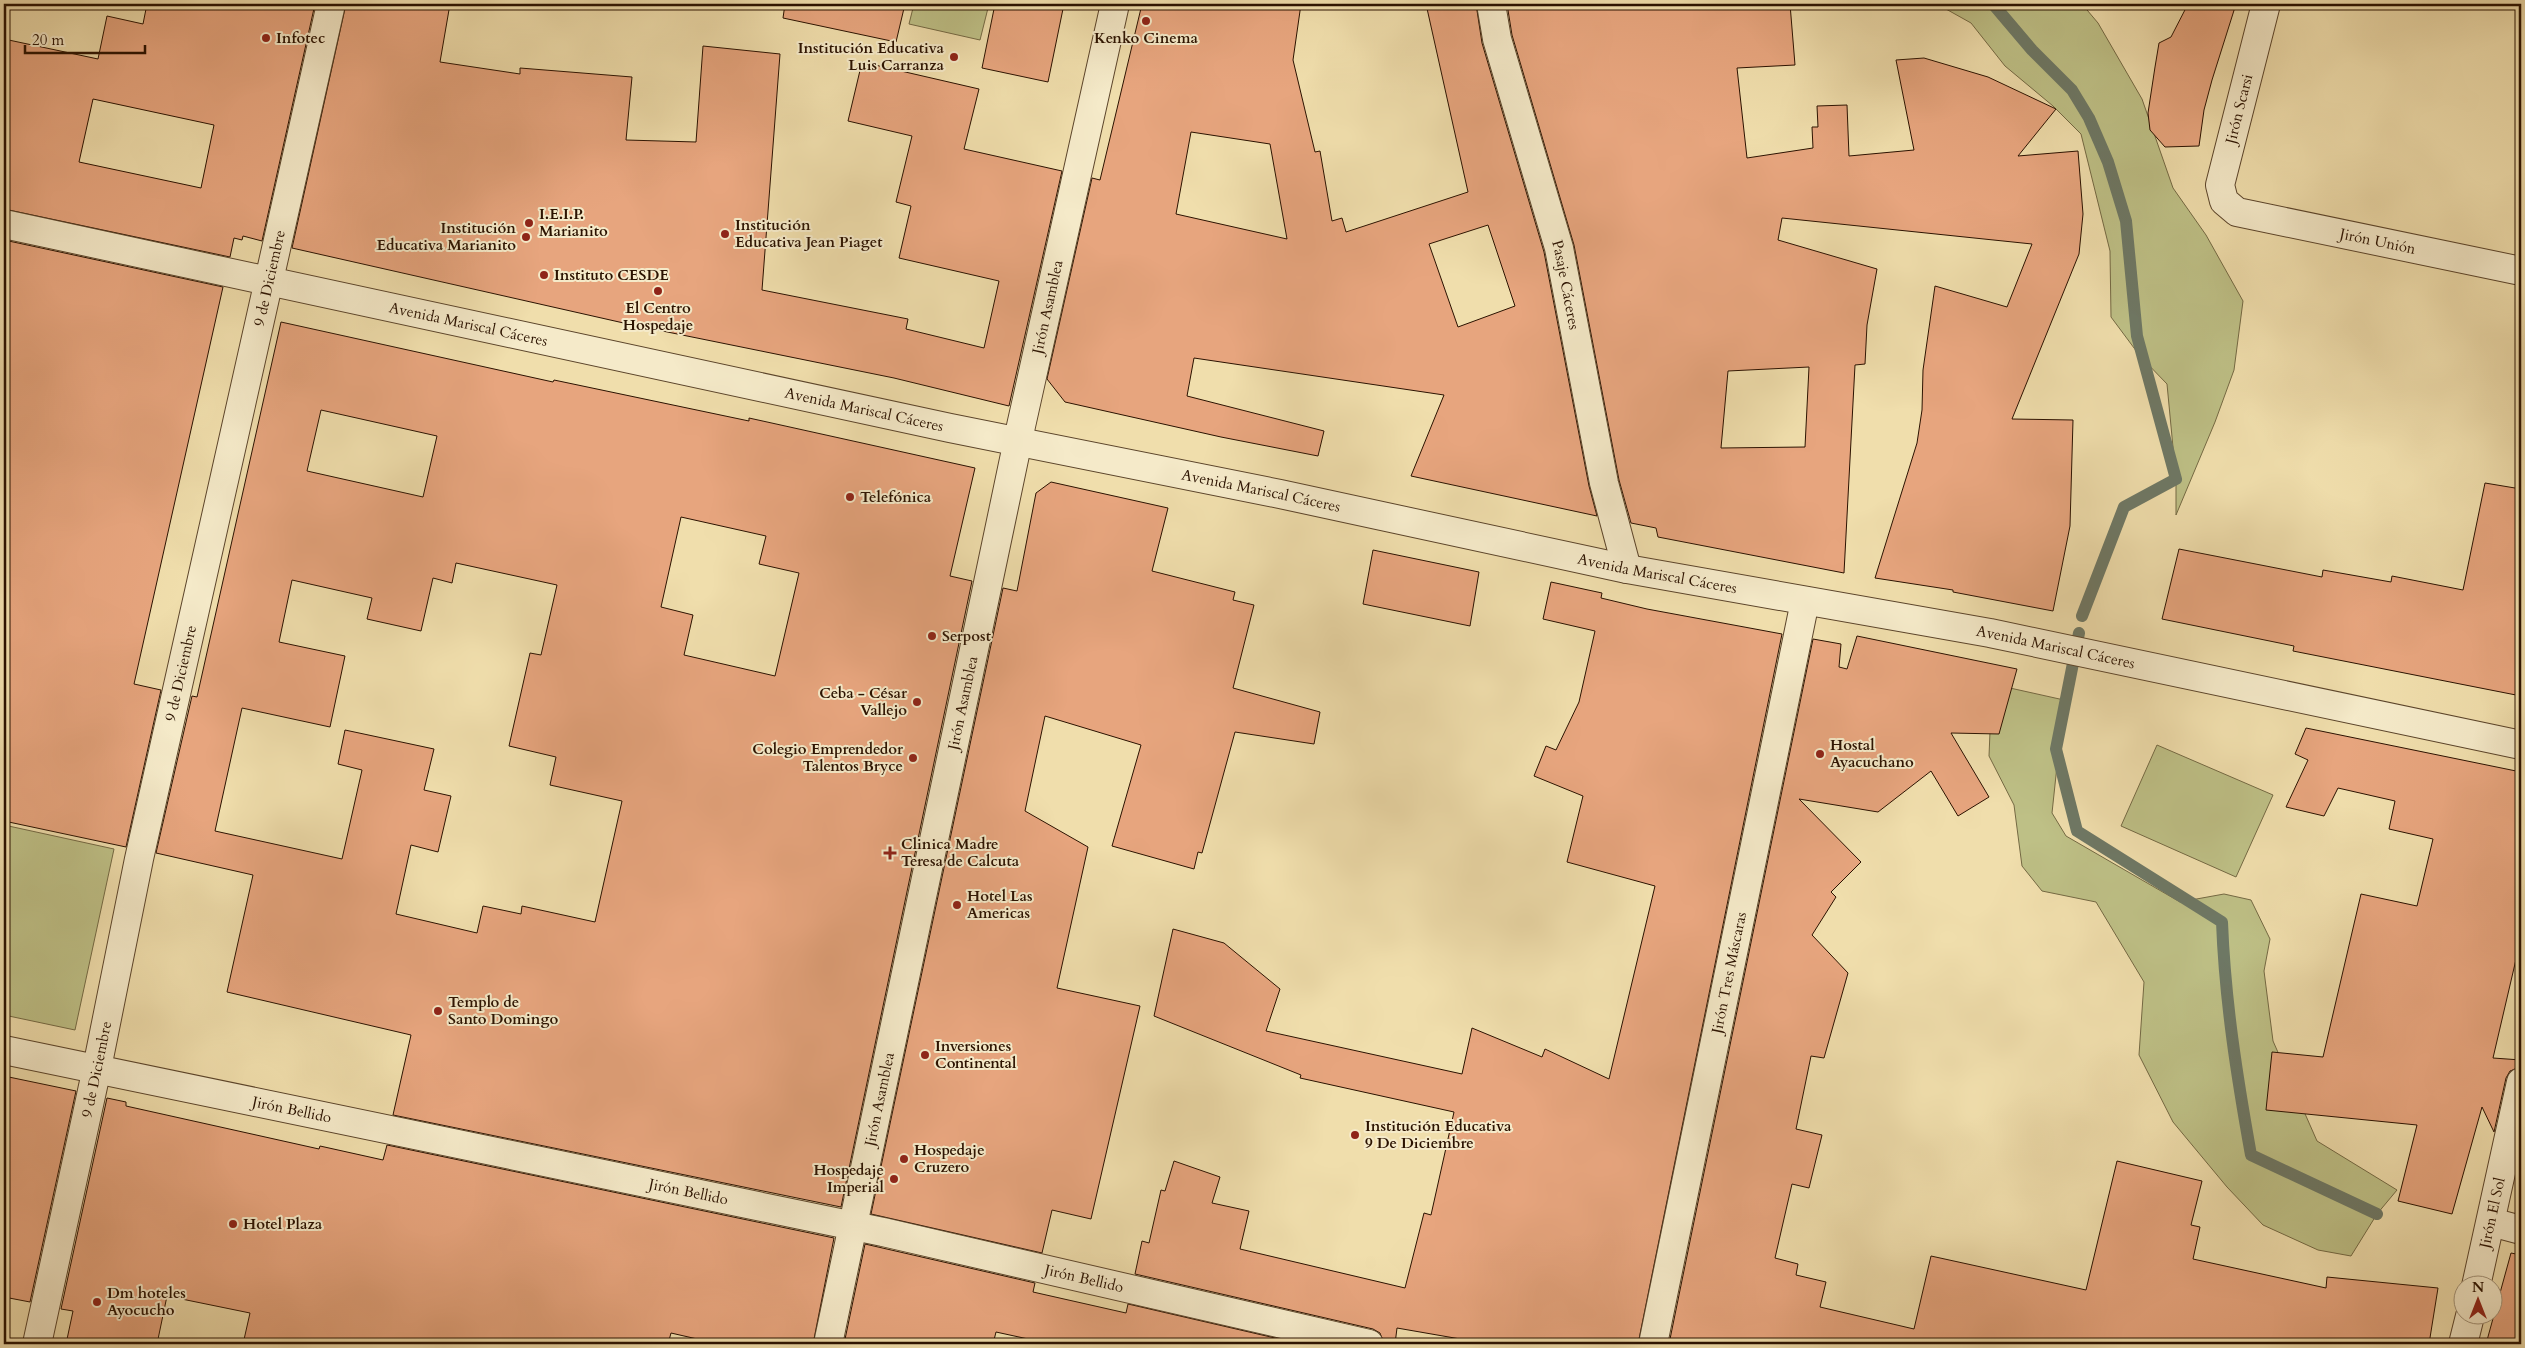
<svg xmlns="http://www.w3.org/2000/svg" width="2525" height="1348" font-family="Cardo,serif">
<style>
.green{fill:#bec086;stroke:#746943}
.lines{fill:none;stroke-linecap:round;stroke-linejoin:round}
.stream{stroke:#6e7865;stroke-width:12}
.building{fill:#e7a57e;stroke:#2b1200;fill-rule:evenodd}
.street-casing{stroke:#5c452b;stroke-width:30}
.street{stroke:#f5eac9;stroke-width:28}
.poi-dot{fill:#8f2418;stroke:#f5eac9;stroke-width:2}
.labels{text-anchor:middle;stroke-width:4;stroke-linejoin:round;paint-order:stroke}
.poi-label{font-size:15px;font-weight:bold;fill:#2b1200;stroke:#f5eac9;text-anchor:start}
.street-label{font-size:15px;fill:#2b1200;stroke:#f5eac9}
</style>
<rect width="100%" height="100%" fill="#f0deac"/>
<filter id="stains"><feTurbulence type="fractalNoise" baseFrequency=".004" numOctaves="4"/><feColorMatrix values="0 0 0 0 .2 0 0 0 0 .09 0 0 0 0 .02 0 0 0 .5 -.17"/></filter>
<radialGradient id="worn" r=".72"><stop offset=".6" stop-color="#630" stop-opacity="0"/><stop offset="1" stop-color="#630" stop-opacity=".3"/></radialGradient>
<!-- green -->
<path class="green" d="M914 4H989L980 40 909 24Z
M1937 4H2082L2098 23 2142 99 2173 188 2206 235 2243 301 2234 370 2215 422 2176 515V479L2167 384 2140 356 2111 317 2110 251 2081 134 2053 106 2005 66 1971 23Z
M1992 684 2064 700 2052 813 2066 836 2180 902 2224 894 2251 900 2270 939 2264 971 2273 1041 2317 1141 2397 1190 2377 1214 2351 1256 2318 1250 2263 1225 2227 1187 2173 1122 2139 1055 2144 982 2096 902 2042 891 2022 866 2014 805 1989 756Z
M2157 745 2273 795 2236 877 2121 826Z
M4 825 114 849 75 1030 4 1015Z"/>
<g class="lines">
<!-- stream -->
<path class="stream" d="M1993 4 2032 50 2072 90 2089 118 2108 162 2126 221 2137 336 2176 479 2124 507 2082 616
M2079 633 2056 749 2077 831 2222 922C2225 1001 2237 1077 2251 1155L2377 1214"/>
</g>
<!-- building -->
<path class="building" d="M147 4H315L262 241 243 236 242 240 234 238 230 257 4 209V39L98 59 107 16 143 24ZM93 99 214 125 201 188 79 162Z
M346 4H450L440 62 520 74V68L632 77 626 140 696 142 703 46 780 54 762 290 908 319 906 329 984 348 999 281 899 258 911 206 896 202 912 136 848 121 862 62 979 89 964 149 1062 171 1009 406 894 378 628 324 292 248Z
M785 4H905L896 42 783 18Z
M995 4H1064L1048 82 982 68Z
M1142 4H1301L1293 60 1315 152 1320 151 1332 221 1342 218 1346 232 1468 192 1426 4H1476L1482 43 1544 252 1589 486 1597 516 1411 476 1444 395 1194 358 1187 396 1324 431 1318 456 1221 437 1065 402 1047 379 1092 178 1100 180ZM1191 132 1270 144 1287 239 1176 214ZM1488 225 1515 306 1458 327 1429 244Z
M1507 4H1790L1795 65 1737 68 1747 158 1813 148 1812 127H1818L1817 106 1847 105 1849 156 1914 150 1896 60 1924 58 1988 77 2056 109 2018 156 2078 151 2083 214 2079 254 2012 419 2073 420 2070 526 2053 611 1953 592V590L1875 578 1917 443 1922 410 1923 370 1935 286 2007 307 2032 244 1782 218 1778 240 1877 269 1867 325 1865 364 1855 365 1844 573 1658 537 1656 528 1631 523 1619 480 1574 245 1512 35ZM1809 367 1805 447 1721 448 1728 371Z
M2188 4H2236L2212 80 2204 110 2199 146 2165 147 2150 130 2148 113 2155 67 2159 43 2171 37Z
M4 240 223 287 134 684 161 690 126 847 4 821Z
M281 322 553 382 554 380 749 421V418L975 468 950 576 972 581 841 1207 393 1115 411 1035 227 992 253 875 156 853 192 696 197 697ZM321 410 437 436 423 497 307 471ZM681 517 766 536 759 564 799 573 775 676 684 655 693 615 661 607ZM456 563 557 585 541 655 530 653 509 746 556 757 550 785 622 801 595 922 522 906 521 914 483 906 477 933 396 914 411 845 438 852 451 796 424 790 434 749 345 730 338 764 362 770 342 859 215 831 242 708 330 727 345 656 279 642 292 580 372 598 367 619 421 631 433 578 452 583Z
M1051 482 1168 508 1152 571 1235 592 1233 600 1254 605 1233 688 1320 712 1314 744 1235 732 1202 853 1198 852 1194 869 1112 846 1141 745 1045 716 1025 811 1088 847 1057 988 1140 1006 1091 1219 1052 1210 1042 1253 871 1214 1003 588 1017 591 1036 493Z
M2485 483 2521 489V696L2293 651 2294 646 2162 619 2179 549 2322 577 2323 570 2391 582 2392 576 2463 590Z
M1373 550 1479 572 1470 626 1363 604Z
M1551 582 1602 593 1601 598 1647 609 1782 634 1638 1344H1489L1397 1328 1395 1344H1384L1380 1333 1373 1329 1135 1274 1142 1241 1149 1243 1161 1190 1165 1191 1174 1161 1220 1177 1212 1203 1249 1211 1240 1249 1405 1288 1424 1213 1431 1215 1454 1112 1300 1078 1301 1075 1154 1016 1173 929 1224 943 1280 989 1266 1031 1462 1074 1472 1028 1542 1057 1545 1049 1609 1079 1655 886 1567 862 1583 796 1534 776 1546 746 1556 750 1579 702 1595 631 1543 619Z
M1857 636 2017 669 1999 734 1951 733 1989 797 1958 816 1931 771 1878 812 1799 799 1861 862 1831 892 1836 897 1812 935 1848 973 1824 1058 1811 1056 1796 1129 1822 1135 1809 1188 1792 1184 1775 1258 1798 1264 1796 1275 1826 1282 1820 1307 1914 1329 1931 1256 2086 1290 2117 1161 2202 1181 2191 1225 2200 1227 2193 1259 2326 1288 2327 1277 2438 1288 2429 1344H1669L1813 639 1841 644 1839 667 1847 669Z
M2306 728 2521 772V938L2493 1058 2521 1060V1067L2510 1071 2506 1078 2494 1132 2482 1107 2452 1214 2398 1201 2417 1125 2266 1110 2272 1052 2323 1057 2361 894 2417 906 2433 839 2389 829 2395 801 2338 788 2324 816 2286 807 2308 760 2295 754Z
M4 1076 76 1091 30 1302 4 1297Z
M107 1098 126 1102V1106L319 1149 320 1146 383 1160 387 1145 834 1238 813 1344H719L671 1333 668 1344H243L250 1313 167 1296 157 1344H66L73 1311 61 1309Z
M2521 1153V1186L2516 1176Z
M865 1244 1035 1283 1033 1292 1126 1313 1128 1304 1301 1344H1051L996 1332 993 1344H844Z
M2511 1253 2521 1255V1344H2486Z"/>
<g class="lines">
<!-- street casing -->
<g class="street-casing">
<g id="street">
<path id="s1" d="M1491 4 1497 39 1559 248 1604 483 1627 569"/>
<path id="s2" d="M2266 4 2220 185 2224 201 2237 212 2521 271"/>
<path id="s3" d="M4 224 950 428 1280 494 1627 569 1990 633 2521 745"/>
<path id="s4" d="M4 1050 883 1232 1369 1344"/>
<path d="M2491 1222 2521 1230"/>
<path id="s5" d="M2476 1286 2521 1082"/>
<path id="s6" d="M37 1344 97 1068 139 859 331 4"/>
<path id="s7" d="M828 1344 1021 426 1115 4"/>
<path id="s8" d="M1653 1344 1805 601"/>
<path d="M2463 1344 2470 1316"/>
</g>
</g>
<!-- street -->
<use href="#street" class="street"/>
</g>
<!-- markers -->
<g class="poi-dot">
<circle cx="1146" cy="21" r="5"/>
<circle cx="266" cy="38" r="5"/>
<circle cx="954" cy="57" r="5"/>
<circle cx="529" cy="223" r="5"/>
<circle cx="725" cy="234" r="5"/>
<circle cx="526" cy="237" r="5"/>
<circle cx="544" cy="275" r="5"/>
<circle cx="658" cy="291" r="5"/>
<circle cx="850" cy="497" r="5"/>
<circle cx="932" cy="636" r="5"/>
<circle cx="917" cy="702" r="5"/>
<circle cx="1820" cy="754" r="5"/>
<circle cx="913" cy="758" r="5"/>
<path d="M887.5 845.5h5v5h5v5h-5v5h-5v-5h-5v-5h5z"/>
<circle cx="957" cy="905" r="5"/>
<circle cx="438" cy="1011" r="5"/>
<circle cx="925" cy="1055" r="5"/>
<circle cx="1355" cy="1135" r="5"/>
<circle cx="904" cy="1159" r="5"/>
<circle cx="894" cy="1179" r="5"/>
<circle cx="233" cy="1224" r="5"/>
<circle cx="97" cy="1302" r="5"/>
</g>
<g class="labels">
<!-- poi labels -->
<g class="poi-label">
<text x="276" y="43">Infotec</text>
<text x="1146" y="43" text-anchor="middle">Kenko Cinema</text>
<text x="944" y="53" text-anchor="end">Institución Educativa<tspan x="944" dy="17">Luis Carranza</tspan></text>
<text x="539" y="219">I.E.I.P.<tspan x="539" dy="17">Marianito</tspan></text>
<text x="735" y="230">Institución<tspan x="735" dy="17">Educativa Jean Piaget</tspan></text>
<text x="516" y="233" text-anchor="end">Institución<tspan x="516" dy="17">Educativa Marianito</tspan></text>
<text x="554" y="280">Instituto CESDE</text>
<text x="658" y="313" text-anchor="middle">El Centro<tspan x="658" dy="17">Hospedaje</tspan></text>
<text x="860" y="502">Telefónica</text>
<text x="942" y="641">Serpost</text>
<text x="907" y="698" text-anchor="end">Ceba - César<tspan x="907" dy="17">Vallejo</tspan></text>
<text x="1830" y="750">Hostal<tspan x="1830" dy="17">Ayacuchano</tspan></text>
<text x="903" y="754" text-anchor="end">Colegio Emprendedor<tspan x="903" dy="17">Talentos Bryce</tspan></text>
<text x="901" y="849">Clinica Madre<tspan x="901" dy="17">Teresa de Calcuta</tspan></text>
<text x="967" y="901">Hotel Las<tspan x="967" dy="17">Americas</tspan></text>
<text x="448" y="1007">Templo de<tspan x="448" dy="17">Santo Domingo</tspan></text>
<text x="935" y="1051">Inversiones<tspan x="935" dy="17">Continental</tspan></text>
<text x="1365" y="1131">Institución Educativa<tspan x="1365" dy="17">9 De Diciembre</tspan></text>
<text x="914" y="1155">Hospedaje<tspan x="914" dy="17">Cruzero</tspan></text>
<text x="884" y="1175" text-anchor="end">Hospedaje<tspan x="884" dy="17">Imperial</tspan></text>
<text x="243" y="1229">Hotel Plaza</text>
<text x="107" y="1298">Dm hoteles<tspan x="107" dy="17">Ayocucho</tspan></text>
</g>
<!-- street labels -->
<g class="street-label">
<text transform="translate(2239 109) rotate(-76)" y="5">Jirón Scarsi</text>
<text dy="5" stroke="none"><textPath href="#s2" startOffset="364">Jirón Unión</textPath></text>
<text dy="5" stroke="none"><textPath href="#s6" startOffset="1091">9 de Diciembre</textPath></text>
<text dy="5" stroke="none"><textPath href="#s1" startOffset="291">Pasaje Cáceres</textPath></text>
<text dy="5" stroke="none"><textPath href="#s7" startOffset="1060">Jirón Asamblea</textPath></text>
<text dy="5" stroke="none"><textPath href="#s3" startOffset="475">Avenida Mariscal Cáceres</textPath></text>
<text dy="5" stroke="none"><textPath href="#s3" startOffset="880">Avenida Mariscal Cáceres</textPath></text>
<text dy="5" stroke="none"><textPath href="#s3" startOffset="1285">Avenida Mariscal Cáceres</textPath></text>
<text dy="5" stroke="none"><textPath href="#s3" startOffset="1690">Avenida Mariscal Cáceres</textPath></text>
<text dy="5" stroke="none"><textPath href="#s3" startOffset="2095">Avenida Mariscal Cáceres</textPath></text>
<text dy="5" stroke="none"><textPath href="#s6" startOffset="686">9 de Diciembre</textPath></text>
<text dy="5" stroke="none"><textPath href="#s7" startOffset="655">Jirón Asamblea</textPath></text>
<text dy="5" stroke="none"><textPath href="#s8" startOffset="379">Jirón Tres Máscaras</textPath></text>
<text dy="5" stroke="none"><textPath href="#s6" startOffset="281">9 de Diciembre</textPath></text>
<text dy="5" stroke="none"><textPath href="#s7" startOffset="250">Jirón Asamblea</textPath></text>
<text dy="5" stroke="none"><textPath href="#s4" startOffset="294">Jirón Bellido</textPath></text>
<text dy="5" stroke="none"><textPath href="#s4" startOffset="699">Jirón Bellido</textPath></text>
<text dy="5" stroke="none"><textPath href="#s5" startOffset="75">Jirón El Sol</textPath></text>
<text dy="5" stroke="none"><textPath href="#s4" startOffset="1104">Jirón Bellido</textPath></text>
</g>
</g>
<!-- margin -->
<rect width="2525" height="1348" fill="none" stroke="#f0deac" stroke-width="20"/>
<rect x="5" y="5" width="2515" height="1338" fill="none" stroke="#2b1200" stroke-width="2.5"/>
<rect x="10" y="10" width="2505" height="1328" fill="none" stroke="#2b1200"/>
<!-- north arrow -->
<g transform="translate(2478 1300)"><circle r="24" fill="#f5eac9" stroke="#a49479"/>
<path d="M0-4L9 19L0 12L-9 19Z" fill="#8f2418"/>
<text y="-8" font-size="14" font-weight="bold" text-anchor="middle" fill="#2b1200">N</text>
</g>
<!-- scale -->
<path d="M25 45v8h120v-8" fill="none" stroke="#2b1200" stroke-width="2.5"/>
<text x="32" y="45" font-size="15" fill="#2b1200" stroke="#f5eac9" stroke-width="4" paint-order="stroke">20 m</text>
<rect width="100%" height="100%" filter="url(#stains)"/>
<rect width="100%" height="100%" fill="url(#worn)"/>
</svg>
